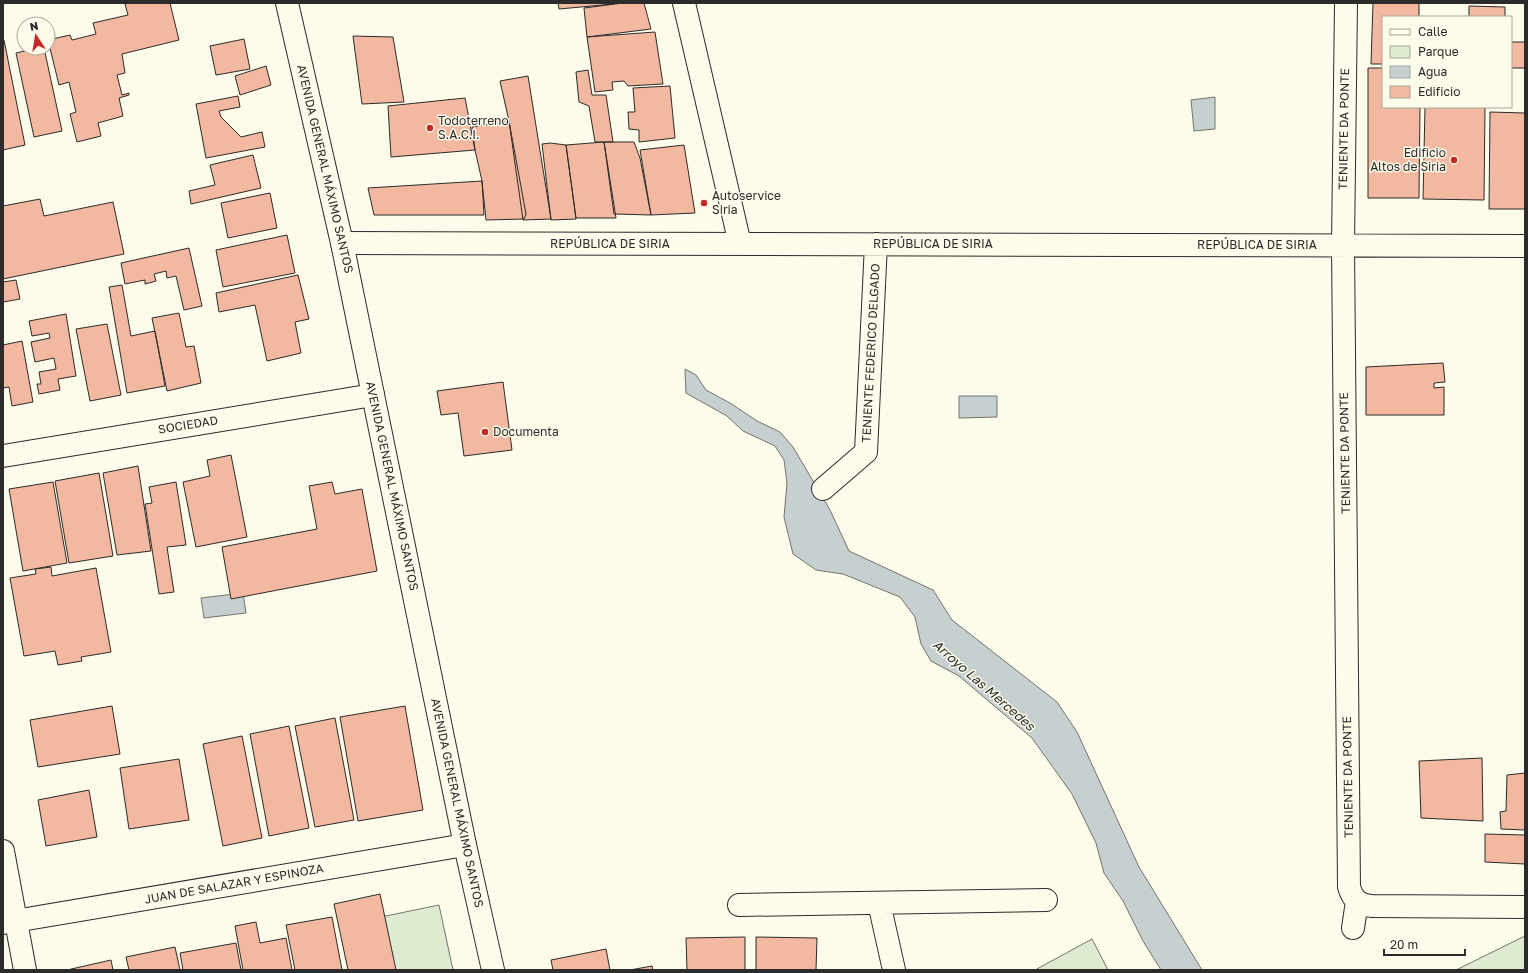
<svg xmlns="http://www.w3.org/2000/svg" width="1528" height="973" font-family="'Golos Text',sans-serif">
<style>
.green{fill:#deebd1;stroke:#74746e}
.water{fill:#c7d0d0;stroke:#74746e}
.building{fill:#f2b8a0;stroke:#2b2b2b}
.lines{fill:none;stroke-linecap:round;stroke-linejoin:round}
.minor-casing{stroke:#2b2b2b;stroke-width:24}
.major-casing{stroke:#2b2b2b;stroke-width:24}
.minor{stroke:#fdfbea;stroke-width:22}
.major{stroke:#fdfbea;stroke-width:22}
.poi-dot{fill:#c62828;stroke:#fdfbea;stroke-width:1.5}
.labels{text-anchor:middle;stroke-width:3;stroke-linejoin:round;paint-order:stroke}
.poi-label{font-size:12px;fill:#2b2b2b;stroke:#fdfbea;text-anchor:start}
.street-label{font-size:12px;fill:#2b2b2b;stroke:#fdfbea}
.water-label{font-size:13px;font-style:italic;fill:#2b2b2b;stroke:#fdfbea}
</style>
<rect width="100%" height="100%" fill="#fdfbea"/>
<!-- green -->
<path class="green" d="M439 905 453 970H393L381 917Z
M1525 936V970H1456Z
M1092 939 1108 970H1035Z"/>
<!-- water -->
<path class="water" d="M1215 97V129L1194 131 1191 100Z
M685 369 696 375 706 390 730 403 757 421 780 432 793 447 830 510 849 551 933 590 952 620 1057 702 1077 732 1139 867 1202 970H1161L1143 941 1123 901 1104 873 1096 843 1072 794 1032 738 959 676 931 661 921 644 915 617 900 597 843 574 816 570 793 554 784 517 787 483 784 460 775 446 743 431 727 416 686 393Z
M959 396H997V417L959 418Z
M243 593 246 613 204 618 201 598Z"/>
<!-- building -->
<path class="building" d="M130 3H170L179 40 122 54 125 73 117 75 122 95 129 93V95L119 98 123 116 98 123 101 136 77 142 70 114 76 112 69 82 59 85 48 40 70 35 72 40 96 34 93 23 128 15 125 4Z
M558 3H614V4L559 9Z
M623 3H644L651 29 587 37 584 8Z
M1373 3H1419V17H1383V64H1371Z
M1469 6 1505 7V17H1469Z
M655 32 663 84 628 86 624 81 612 82 613 90 595 92 587 37Z
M353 36 393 37 404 102 362 104Z
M244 39 250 69 216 75 210 46Z
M4 40 25 145 3 150V41Z
M1511 42H1525V68H1511Z
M38 48H44L62 131 34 137 16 53Z
M266 66 271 85 240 95 235 76Z
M1368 68H1383V107H1420L1419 198H1368Z
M588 70 592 95H606L613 142H595L589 106 579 102 576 72Z
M528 76 551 219 523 220 509 121 500 81Z
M670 86 675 138 639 142V130L629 129 628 112H635L633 88Z
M238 96 240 107 219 111 221 117 241 137 262 132 265 147 206 158 196 104Z
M465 98 475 150 391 157 388 106Z
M1425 107H1485L1484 200 1423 199Z
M1490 112 1525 113V209H1489Z
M509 121 526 214 524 219 486 220 482 181 475 150 472 127Z
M604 142H634L640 158 651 215 614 214Z
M604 142 616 218H576L566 145Z
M550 143 566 145 576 219 551 220 542 144Z
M684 145 695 213 651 215 640 150Z
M253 155 261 188 191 204 189 191 215 185 210 165Z
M482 181 484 215H374L368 188Z
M270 193 277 228 228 238 221 203Z
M40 199 44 216 113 202 124 254 3 279V206Z
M287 235 295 273 223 287 216 250Z
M189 248 202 306 184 310 176 276 167 278 166 271 154 274 156 281 145 284V280L125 284 121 263Z
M298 275 309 319 295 322 301 353 267 361 255 305 219 312 216 293Z
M16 280 20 299 3 302V282Z
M122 285 131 336 155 331 165 386 127 393 109 287Z
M179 313 186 347 194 346 201 383 167 391 152 318Z
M66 314 76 376 58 379 60 390 39 394 37 384H41L39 372 56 369 54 358 35 362 31 342 50 338 49 333 32 336 29 321Z
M107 324 121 395 90 401 76 329Z
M22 341 33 402 12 406 9 387 3 388V345Z
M1443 363 1445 382 1434 383V388L1444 387V415H1366V367Z
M503 382 512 450 464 456 458 413 441 415 437 391Z
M231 455 247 537 196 547 183 482 210 476 207 460Z
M138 466 151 551 117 555 103 473Z
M99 473 113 556 69 563 55 481Z
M53 482 67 563 23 571 9 489Z
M176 482 186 545 167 547 174 592 159 594 145 504 152 503 149 487Z
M332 482 335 494 362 489 377 571 231 599 222 547 317 529 309 486Z
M51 567 52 576 96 568 111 652 81 657 82 661 58 665 55 651 24 656 10 578 36 574 35 569Z
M112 706 120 754 38 767 30 720Z
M405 706 423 810 358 821 340 717Z
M335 718 354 820 315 827 295 726Z
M289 726 309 828 269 836 250 734Z
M242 736 262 838 223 846 203 744Z
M1482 758 1483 821 1421 818 1419 761Z
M179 759 189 820 129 829 120 768Z
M1525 773V830L1501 829 1500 812 1506 811 1507 775Z
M89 790 97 837 46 846 38 800Z
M1485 834 1525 835V864L1485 862Z
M380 894 396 970H348L334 904Z
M332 917 342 970H295L286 925Z
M256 922 260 943 286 938 292 970H243L235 926Z
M745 937V970H687L686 938Z
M756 937 817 938 816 970H756Z
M236 943 241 970H183L180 953Z
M175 947 180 970H129L126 957Z
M606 949 610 970H553L551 960Z
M111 960 113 970H67Z
M652 966 653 970H630Z"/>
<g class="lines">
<!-- minor casing -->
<g class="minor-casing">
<path id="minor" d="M684 3 740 244
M1346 3 1343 246 1349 887C1353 900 1359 905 1372 906L1525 907
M342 243 1525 246
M3 456 373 395
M823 489 866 452 876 244
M3 851 25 970
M879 903 894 970
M739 905 1046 900
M3 923 465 845
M1353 928 1357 901"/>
</g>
<!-- major casing -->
<g class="major-casing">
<path id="major" d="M287 3 342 243 465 845 493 970"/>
</g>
<!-- minor -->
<use href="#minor" class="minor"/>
<!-- major -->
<use href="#major" class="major"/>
</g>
<!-- markers -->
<g class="poi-dot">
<circle cx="430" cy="128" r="4"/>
<circle cx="1454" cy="160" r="4"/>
<circle cx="704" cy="203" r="4"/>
<circle cx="485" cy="432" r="4"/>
</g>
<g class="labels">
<!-- poi labels -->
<g class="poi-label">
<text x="438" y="125">Todoterreno<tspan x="438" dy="14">S.A.C.I.</tspan></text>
<text x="1446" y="157" text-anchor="end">Edificio<tspan x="1446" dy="14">Altos de Siria</tspan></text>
<text x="712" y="200">Autoservice<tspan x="712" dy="14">Siria</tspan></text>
<text x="493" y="436">Documenta</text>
</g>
<!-- street labels -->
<g class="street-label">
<text transform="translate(1344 129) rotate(-89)" y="4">TENIENTE DA PONTE</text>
<text transform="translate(325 169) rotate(77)" y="4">AVENIDA GENERAL MÁXIMO SANTOS</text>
<text x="610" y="248">REPÚBLICA DE SIRIA</text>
<text x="933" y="248">REPÚBLICA DE SIRIA</text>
<text x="1257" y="249">REPÚBLICA DE SIRIA</text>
<text transform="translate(871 353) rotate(-87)" y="4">TENIENTE FEDERICO DELGADO</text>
<text transform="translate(188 425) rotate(-9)" y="4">SOCIEDAD</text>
<text transform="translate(1345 453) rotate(-91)" y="4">TENIENTE DA PONTE</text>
<text transform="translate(392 486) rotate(78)" y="4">AVENIDA GENERAL MÁXIMO SANTOS</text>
<text transform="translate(1348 777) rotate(-91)" y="4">TENIENTE DA PONTE</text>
<text transform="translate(457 803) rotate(78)" y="4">AVENIDA GENERAL MÁXIMO SANTOS</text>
<text transform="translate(234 884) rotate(-10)" y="4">JUAN DE SALAZAR Y ESPINOZA</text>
</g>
<!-- water labels -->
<g class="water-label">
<text transform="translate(984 685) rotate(41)" y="5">Arroyo Las Mercedes</text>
</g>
</g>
<!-- border -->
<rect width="1528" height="973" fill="none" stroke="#2b2b2b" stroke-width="8"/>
<!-- legend -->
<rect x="1382" y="16" width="130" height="92" fill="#fdfbea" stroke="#a9a89e"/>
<rect x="1390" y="29" width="20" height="6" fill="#fdfbea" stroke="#a9a89e"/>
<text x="1418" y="36" font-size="12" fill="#2b2b2b">Calle</text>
<rect x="1390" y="46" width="20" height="12" fill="#deebd1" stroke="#a9a89e"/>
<text x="1418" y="56" font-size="12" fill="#2b2b2b">Parque</text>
<rect x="1390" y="66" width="20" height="12" fill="#c7d0d0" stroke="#a9a89e"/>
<text x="1418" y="76" font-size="12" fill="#2b2b2b">Agua</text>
<rect x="1390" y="86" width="20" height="12" fill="#f2b8a0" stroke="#a9a89e"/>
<text x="1418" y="96" font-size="12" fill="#2b2b2b">Edificio</text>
<!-- north arrow -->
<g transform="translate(36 36) rotate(348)"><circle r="19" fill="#fdfbea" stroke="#a9a89e"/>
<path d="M0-3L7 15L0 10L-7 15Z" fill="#c62828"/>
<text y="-6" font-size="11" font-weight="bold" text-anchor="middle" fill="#2b2b2b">N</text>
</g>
<!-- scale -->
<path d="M1384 949v6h81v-6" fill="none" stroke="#2b2b2b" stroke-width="2"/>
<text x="1390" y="949" font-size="12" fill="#2b2b2b" stroke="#fdfbea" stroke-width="3" paint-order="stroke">20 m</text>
</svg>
